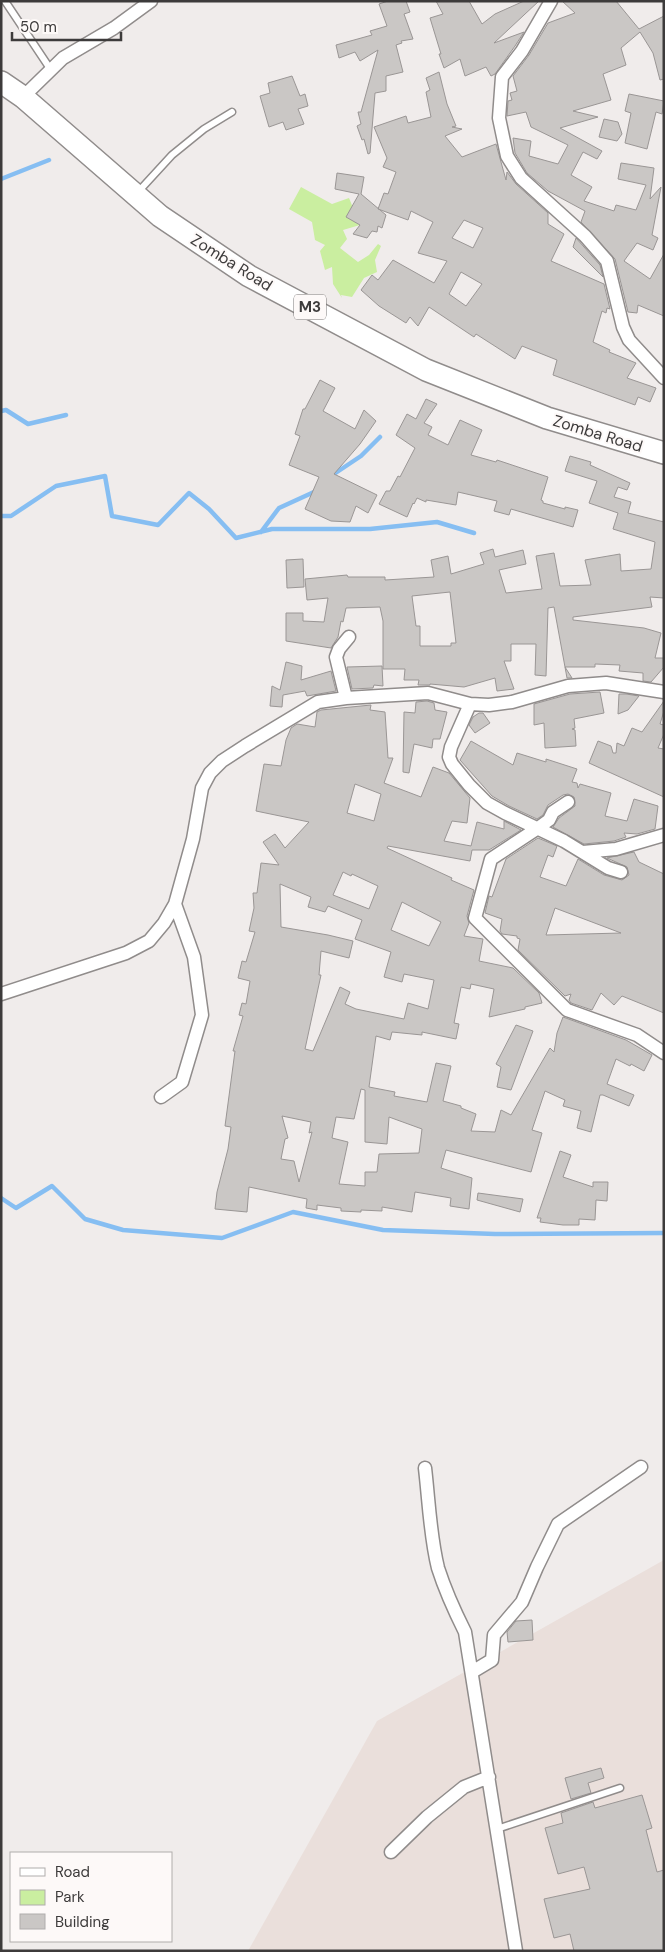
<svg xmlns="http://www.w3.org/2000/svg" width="665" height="1952" font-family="'DM Sans',sans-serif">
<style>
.built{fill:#eadfdb}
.green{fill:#caeea0}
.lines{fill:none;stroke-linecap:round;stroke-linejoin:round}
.stream{stroke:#86bef2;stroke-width:4.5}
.building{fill:#cac7c5;stroke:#9a9695;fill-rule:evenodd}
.service-casing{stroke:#908c8b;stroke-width:9}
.minor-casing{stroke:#908c8b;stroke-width:15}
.trunk-casing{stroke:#908c8b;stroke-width:24}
.service{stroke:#fff;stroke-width:6}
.minor{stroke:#fff;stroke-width:12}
.trunk{stroke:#fff;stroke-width:21}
.labels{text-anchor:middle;stroke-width:4;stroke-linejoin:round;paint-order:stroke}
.shield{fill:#fdf9f8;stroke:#777474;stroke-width:1}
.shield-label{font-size:15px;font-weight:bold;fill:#3d3b3b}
.street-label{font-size:16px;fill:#3d3b3b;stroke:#fdf9f8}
</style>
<rect width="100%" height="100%" fill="#f0eceb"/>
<!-- built -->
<path class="built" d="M664 1560V1951H248L377 1721Z"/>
<!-- green -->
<path class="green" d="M301 187 332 204 349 198 360 225 343 230 347 239 340 248 358 262 369 255 378 244 381 246 375 260 377 272 364 278 352 297 341 295 342 298 333 284 332 267 325 270 320 251 325 245 315 240 312 222 289 209Z"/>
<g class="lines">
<!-- stream -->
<path class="stream" d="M1 179 49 160
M1 411 6 410 28 424 66 415
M331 476 361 456 380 437
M1 516H11L56 486 105 476 112 516 158 525 189 493 209 509 236 538 272 529H370L437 522 474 533
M261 532 279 508 314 492
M1 1198 16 1208 52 1186 85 1219 123 1230 222 1238 293 1212 383 1230 495 1234 664 1233"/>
</g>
<!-- building -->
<path class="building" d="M388 1H406L410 12 404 14 413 39 401 41 402 43 396 45 403 72 386 76V91L375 93 370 153 368 154 364 139 362 140 357 126 361 124 358 112H361L378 50 360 61 355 52 339 58 336 45 372 35 370 31 387 26 379 4Z
M436 1H469L482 24 495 14 524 1H539L494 43 524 32 515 46 495 74 491 76 486 67 465 76 460 59 444 68 439 54H441L430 18 443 14Z
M562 1H616L639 29 664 16V79L660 80 653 53 640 32 621 48 626 65 603 74 611 100 573 111 598 117 560 128 602 151 597 159 583 152 571 175 592 187 584 201 614 211 616 205 636 210 646 185 618 179 621 163 654 168 650 199 661 187 652 235 658 238 653 250 637 243 624 261 650 279 664 254V316L638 305 637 313 628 312 615 259 581 222 585 211 548 191 527 173 515 153 513 138 531 141 529 156 558 164 568 145 531 127 526 112 507 116 508 101 512 100 510 93 517 91 513 76 529 55 548 23 575 13Z
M439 72 447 104 456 126 452 127 462 129 445 136 462 157 496 144 506 180 507 172 516 184 548 213V224L564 234 551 261 604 284 610 309 607 308 606 313 602 311 593 342 610 350 609 352 636 363 627 378 656 388 650 402 638 397 635 405 553 375 557 360 522 346 515 359 476 334 474 337 429 307 418 326 410 317 406 323 379 306 361 290 372 275 378 280 393 260 434 283 447 261 418 253 433 222 411 211 408 220 378 209 384 193 388 194 396 172 383 167 387 158 374 127 406 116 408 123 431 117 426 92 430 90 426 78ZM464 220 483 228 473 248 452 238ZM461 272 482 284 466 306 449 294Z
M292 76 300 96 305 94 308 106 298 109 304 124 286 130 283 122 269 127 260 96 270 93 268 83Z
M629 94 664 101 662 114 656 112 647 149 625 143 631 113 625 111Z
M604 119 618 122 622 134 617 141 599 137Z
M337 173 364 177 361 194 386 215 382 228 378 226 377 232 372 231 367 238 353 234 360 225 346 217 359 194 335 189Z
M576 238 600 265 603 277 573 247Z
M320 380 335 388 323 411 355 429 364 410 376 421 360 444 334 474 377 495 368 513 356 506 350 522 331 521 305 509 319 477 289 465 300 436 295 434 303 409H305Z
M426 399 437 404 424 423 432 427 428 435 448 445 460 420 482 430 471 455 496 462 497 460 548 477 541 500 543 501V503L565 509V507L578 510 573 527 511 509 509 515 494 511 497 501 458 492 456 505 426 500V502L417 498 414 504 413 503 407 517 379 504 386 491H390L398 476 400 477 415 448 396 435 407 414 416 419Z
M570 456 591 462 590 465 630 483 627 490 618 487 614 497 631 502 628 513 664 522V598L650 597 652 607 573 617V620L644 628 661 633 655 658H664V667L651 682 643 681V673L619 671 620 665 595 664V667H565L572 678H567L554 607 548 608 546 676 535 675 536 644H511V661H504L514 689 497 691 495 678 464 687 430 684V685H418L419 680H404L405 669H383V621L380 607 346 608 343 622 341 621 338 637 331 648 286 641V613H303V621L324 622 328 598 307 600 305 579 347 575 348 577H385V580L434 577 431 560 448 556 451 574 484 564 480 553 493 549 495 557 523 550 526 564 499 570 506 593 542 589 536 556 554 553 560 586 591 585 585 560 620 554 621 571 651 569 655 542 613 529 618 513 589 503 597 481 565 471ZM450 592 456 643H451V646H420V626H416L412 596Z
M303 559 304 587 287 588 286 560Z
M286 662 302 666 301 680 331 671 336 691 307 696 305 691 283 695 282 707 270 706 272 686 280 690Z
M382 666 383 686 374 685 373 688 352 689 347 667Z
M600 692 604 713 574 719 575 728 572 729 575 730 576 746 545 748 544 723 534 725V704L570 694Z
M619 694H626L639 696 628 710 618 714Z
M427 701 434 703 435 710 447 712 440 739H433L432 748 414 744 409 773 403 772 404 712 415 713 416 702Z
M664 701V711L660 724 664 725V734L658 748 664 749V797L589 763 598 741 611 746 613 753H616L617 743 624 746 632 728 642 732Z
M371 705 370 710 385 712 388 758H393L384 783 421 797 433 767 449 773 470 798 467 823 452 821 444 841 471 846 477 822 504 829V821L521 830 489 850H472L470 861 388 846 387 848 452 878 451 880 474 890 467 916 469 923 464 936 483 939 479 961 513 968 539 993 542 1003 525 1007V1009L489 1017 494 989 471 984 470 989 461 987 454 1023 459 1024 456 1039 422 1032V1035L392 1032 390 1040 376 1036 369 1087 395 1092 394 1096 427 1102 436 1063 451 1066 443 1101 461 1106V1108L476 1114 471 1131 495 1132 501 1110 511 1115 550 1048 554 1052 557 1033 563 1017 626 1040 652 1055 644 1071 631 1064 630 1066 616 1059 607 1084 634 1095 629 1106 603 1095H600L591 1132 577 1128 581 1111 563 1106 565 1100 545 1091 532 1130 542 1133 531 1172 446 1150 441 1168 472 1178 469 1209 450 1206 451 1198 415 1192 412 1212 382 1207V1211L361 1210V1212L341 1211V1208L317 1205V1210L306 1208 307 1199 249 1187 247 1212 215 1209 217 1192 228 1149 231 1127 225 1126 235 1051H233L243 1016 239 1015 242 1003 246 1004 250 981 238 978 242 961 246 962 255 932 249 931 254 908 253 893H257L261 863 279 865 263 842 275 834 285 848 309 822 256 811 264 764 281 766 286 740 291 728 297 724 315 727 317 712 321 710ZM355 784 381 794 374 821 347 813ZM343 872 351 876 352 874 378 886 369 909 333 895ZM280 884 311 897 308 907 325 912 328 906 362 920 355 939 391 952 384 977 402 982 404 974 434 980 428 1009 408 1003 404 1019 356 1009 345 1004 350 992 340 987 313 1051 305 1049 321 975H319L321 951 349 958 353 941 328 935 281 927ZM402 902 441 922 429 946 391 930ZM361 1089 365 1090V1142L387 1144 389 1117 422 1129 419 1153 379 1154 377 1172H365V1186L339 1184 348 1142 332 1138 336 1117 354 1119ZM282 1116 311 1122 309 1133 312 1132 299 1182 294 1161 281 1159 285 1139 288 1138Z
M479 713H483L490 723 475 733 469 725 473 717Z
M471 741 513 765 517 753 546 762V759L577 769 572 782 577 783 578 788 580 784 611 793 605 816 627 821 634 799 658 806 655 829 637 834 624 833 626 837 614 841 584 844 553 827 559 818 575 806 574 797 568 794 563 795 548 805 543 815 537 819 509 806 492 796 460 760Z
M538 838 557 846 553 857 548 855 540 877 566 886 578 859 604 875 622 880 629 875 627 867 607 858 634 852 639 862 664 874V1013L622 996 614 1005 601 993 592 1010 571 1003 569 1000 571 994 565 996 518 950 520 939 517 938V936L502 934 500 931 502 919 485 913 489 896 492 897 506 859ZM555 908 621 933 546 935Z
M516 1025 533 1031 511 1090 497 1087 501 1067 496 1064Z
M560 1151 571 1155 563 1177 593 1187V1182H608L607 1201 596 1200 595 1220 579 1219V1225H563L540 1222 541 1218H537Z
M478 1193 523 1199 520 1212 477 1200Z
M532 1620 533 1640 508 1642 507 1632 516 1621Z
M601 1768 604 1778 588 1783 591 1793 571 1799 565 1778Z
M642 1795 652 1828 646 1830 657 1872 664 1870V1951H574L570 1934 554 1938 544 1899 590 1889 584 1867 558 1874 545 1828 563 1823 561 1813 593 1802 595 1808Z"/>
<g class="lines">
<!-- service casing -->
<g class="service-casing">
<path id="service" d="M5 1 51 70
M138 192 172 155 204 129 232 112
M497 1829 620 1788"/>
</g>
<!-- minor casing -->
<g class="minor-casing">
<path id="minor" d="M551 1 522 51 502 77 499 118 507 156 521 178 585 236 607 261 623 327 629 340 664 378
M23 97 63 58 114 28 151 1
M346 698 336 657 339 649 349 637
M470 704 451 747 449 757 452 764 469 785 487 803 505 813 564 841 608 868 621 872
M568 802 553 812 549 820 538 828 491 859 475 918 567 1010 637 1035 664 1053
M583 852 616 849 664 835
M1 994 126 953 149 941 164 923 175 904 193 839 202 788 210 773 222 761 245 746 318 702 346 698 428 693 470 704 489 705 512 702 568 686 606 683 664 692
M161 1097 182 1082 202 1015 194 957 175 904
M425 1468C429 1502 430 1536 438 1568 445 1590 455 1612 465 1632L516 1951
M472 1672 492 1660 494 1635 522 1602 537 1567 558 1524 641 1467
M391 1852 427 1817 464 1787 489 1777"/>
</g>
<!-- trunk casing -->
<g class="trunk-casing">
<path id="trunk" d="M1 82 23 97 160 216 249 276 426 370 547 418 664 453"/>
</g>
<!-- service -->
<use href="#service" class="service"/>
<!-- minor -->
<use href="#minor" class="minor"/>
<!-- trunk -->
<use href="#trunk" class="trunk"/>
</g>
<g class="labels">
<!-- shield labels -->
<rect class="shield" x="294" y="294.5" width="32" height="25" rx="4"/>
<g class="shield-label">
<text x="310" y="312">M3</text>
</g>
<!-- street labels -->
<g class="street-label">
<text transform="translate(232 262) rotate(32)" y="6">Zomba Road</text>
<text transform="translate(598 433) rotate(17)" y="6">Zomba Road</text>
</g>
</g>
<!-- border -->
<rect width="665" height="1952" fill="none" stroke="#3d3b3b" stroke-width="5"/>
<!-- legend -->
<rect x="10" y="1852" width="162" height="90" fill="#fdf9f8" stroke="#b0adac"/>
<rect x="20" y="1868" width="25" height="8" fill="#ffffff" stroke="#b0adac"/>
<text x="55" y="1877" font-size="15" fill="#3d3b3b">Road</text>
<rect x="20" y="1890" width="25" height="15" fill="#caeea0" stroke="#b0adac"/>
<text x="55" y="1902" font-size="15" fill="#3d3b3b">Park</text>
<rect x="20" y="1914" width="25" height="15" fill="#cac7c5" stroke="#b0adac"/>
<text x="55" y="1927" font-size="15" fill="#3d3b3b">Building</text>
<!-- scale -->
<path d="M12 32v8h109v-8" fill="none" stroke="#3d3b3b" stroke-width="2.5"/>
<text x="20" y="32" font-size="15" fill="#3d3b3b" stroke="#fdf9f8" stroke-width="4" paint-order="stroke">50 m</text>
</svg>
